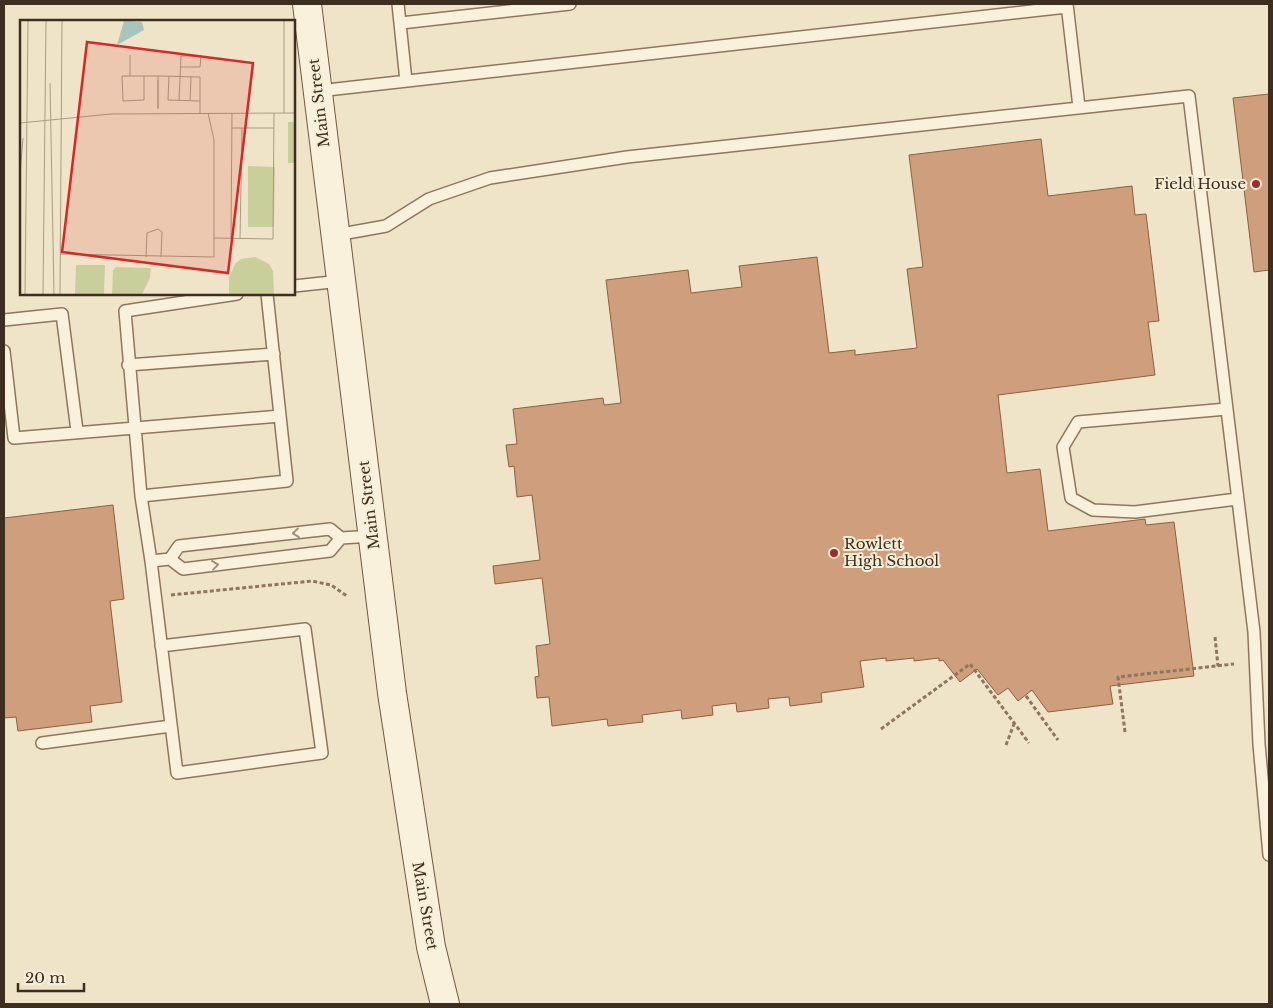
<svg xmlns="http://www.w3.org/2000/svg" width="1273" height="1008" font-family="'Libre Baskerville',serif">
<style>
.building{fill:#cf9f7d;stroke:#8d5f41}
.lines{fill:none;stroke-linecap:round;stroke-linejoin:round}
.lane-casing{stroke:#8d765c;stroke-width:14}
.secondary-casing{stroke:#6f573f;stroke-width:30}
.path{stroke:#8d765c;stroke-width:3;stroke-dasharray:4 2.5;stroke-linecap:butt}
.lane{stroke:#faf1dc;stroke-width:11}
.secondary{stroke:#faf1dc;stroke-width:28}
.oneway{stroke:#9c907e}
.poi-dot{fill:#9e2a2b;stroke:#f7eed8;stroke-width:2}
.labels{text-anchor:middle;stroke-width:4;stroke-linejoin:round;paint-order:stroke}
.street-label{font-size:15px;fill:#3d2e20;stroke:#f7eed8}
.poi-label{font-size:15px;fill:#3d2e20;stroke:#f7eed8;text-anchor:end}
.inset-road{fill:none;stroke:#a89b85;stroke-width:1}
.view{fill:#d62828;fill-opacity:0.15;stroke:#d62828;stroke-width:2.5}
.inset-edge{fill:none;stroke:#3d2e20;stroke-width:2.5}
</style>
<rect width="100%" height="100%" fill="#f0e4c8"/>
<!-- building -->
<path class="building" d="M1269 94V270L1254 272 1233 98Z
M1041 139 1048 196 1132 186 1135 215 1146 214 1159 321 1148 322 1155 375 998 395 1007 473 1040 469 1048 531 1145 519 1146 525 1174 522 1194 676 1110 686 1113 704 1048 712 1032 690 1018 701 1008 688 998 695 977 669 960 682 943 660 939 661V658L914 661V658L886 661V658L860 661 864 687 821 693 822 702 790 706 789 697 768 699 769 708 737 712 736 703 712 706 713 715 682 719 681 710 642 715 643 722 608 726 607 719 552 726 549 697 537 698 535 677 539 676 536 646 550 644 542 578 495 584 493 566 540 560 532 495 517 497 514 466 509 467 506 445 517 444 513 409 603 398 604 405 621 403 606 280 688 270 691 293 742 287 739 266 817 257 829 353 855 350V355L917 348 907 269 923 267 909 155Z
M113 505 124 599 110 601 122 702 90 706 92 722 18 731 16 717 4 718V518Z"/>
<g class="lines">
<!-- lane casing -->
<g class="lane-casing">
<path id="lane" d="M398 4 406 81
M1067 4 1079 107
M401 23 570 4
M318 91 1067 7
M336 235 386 226 429 199 490 178 627 157 1189 96 1254 632 1259 744 1269 855
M294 286 341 281
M237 294 125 311 141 496 151 561 170 559 179 546 330 529 341 538
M4 320 62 314 77 431
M4 351 14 438 280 416
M128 365 274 354
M1227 409 1078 422 1063 447 1071 498 1093 510 1135 512 1237 499
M141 496 287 481 267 294
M170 559 183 569 330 551 341 538 373 536
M151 561 177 773 322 753 305 629 161 646
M42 743 171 726"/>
</g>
<!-- secondary casing -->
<g class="secondary-casing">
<path id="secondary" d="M307 4 392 693 431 947 445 1004"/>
</g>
<!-- path -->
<path class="path" d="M171 595 312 581 331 585 347 596
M1215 637 1218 666
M1026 696 1058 740
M881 729 970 664 1029 743
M1125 732 1118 677 1234 664
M1006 745 1014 724"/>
<!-- lane -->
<use href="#lane" class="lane"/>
<!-- secondary -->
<use href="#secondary" class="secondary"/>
</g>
<!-- one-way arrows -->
<defs><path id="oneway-chevron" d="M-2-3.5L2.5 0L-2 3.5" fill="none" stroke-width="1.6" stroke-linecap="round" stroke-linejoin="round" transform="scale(1.25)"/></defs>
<g class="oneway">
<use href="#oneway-chevron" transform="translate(296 533) rotate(174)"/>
<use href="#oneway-chevron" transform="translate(215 565) rotate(-7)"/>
</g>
<!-- markers -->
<g class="poi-dot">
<circle cx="1256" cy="184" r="5"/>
<circle cx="834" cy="553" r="5"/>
</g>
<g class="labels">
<!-- street labels -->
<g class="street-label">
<text transform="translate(319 103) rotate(-97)" y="5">Main Street</text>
<text transform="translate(369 505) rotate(-97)" y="5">Main Street</text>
<text transform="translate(425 906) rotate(80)" y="5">Main Street</text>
</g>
<!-- poi labels -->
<g class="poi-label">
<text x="1246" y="189">Field House</text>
<text x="844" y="549" text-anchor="start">Rowlett<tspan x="844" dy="17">High School</tspan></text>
</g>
</g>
<!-- overview -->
<g transform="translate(20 20)">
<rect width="275" height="275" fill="#f0e4c8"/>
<path d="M268 102H275V143H268ZM228 146 255 147 254 207H228ZM235 237 249 244 253 251 254 274H209V258L215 244 221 239ZM56 245H85L84 274H55ZM96 247 131 248 130 258 122 274H92L93 250Z" fill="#c9cf9b"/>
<path d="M104 1 122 2 124 10 97 25Z" fill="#a9c4bc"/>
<path class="inset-road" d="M110 35V56M124 56V80L103 81 102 56H138M149 56 148 80 180 81M30 63 34 274M159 81 161 36H181L180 47H161M170 81 171 57M138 88V56L180 57V93M138 89V60M264 93V1M0 103 91 94 275 93M212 108H254M0 154 3 118M194 218 253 219 254 93M211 219 212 93M220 219 222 108M40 234 194 237V120L188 93M126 237 127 213 138 209 142 212 141 237M5 274 8 1M23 274 26 1M40 274 42 1"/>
<path class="view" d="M67 22 233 43 208 253 42 232Z"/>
<rect width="275" height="275" class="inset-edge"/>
</g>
<!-- border -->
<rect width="1273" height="1008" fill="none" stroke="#3d2e20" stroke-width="10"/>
<!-- scale -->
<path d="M18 983v8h66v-8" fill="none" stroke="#3d2e20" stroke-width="2.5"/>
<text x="25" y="983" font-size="15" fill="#3d2e20" stroke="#f7eed8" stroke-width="4" paint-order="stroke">20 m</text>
</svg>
